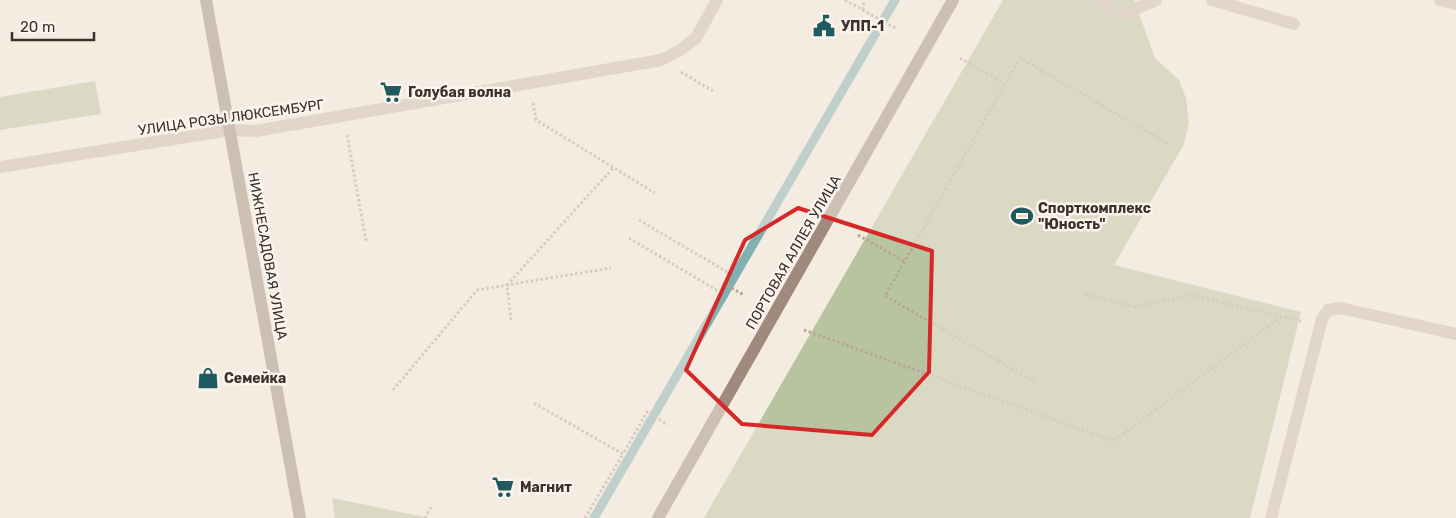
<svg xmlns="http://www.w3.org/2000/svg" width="1456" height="518" font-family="Rubik,sans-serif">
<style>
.green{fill:#b8c4a0}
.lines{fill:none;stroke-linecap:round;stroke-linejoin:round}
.stream{stroke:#7fb0b2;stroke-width:9}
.path{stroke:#b9a596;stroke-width:3;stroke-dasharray:2.5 2.5;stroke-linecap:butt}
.lane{stroke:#cdbbac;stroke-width:12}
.street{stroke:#cdbbac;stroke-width:12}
.secondary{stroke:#a18a7d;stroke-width:12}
.marked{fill:none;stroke:#d62828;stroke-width:4;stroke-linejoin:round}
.labels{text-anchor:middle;stroke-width:5;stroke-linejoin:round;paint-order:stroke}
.poi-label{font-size:14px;font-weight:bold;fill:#3b302b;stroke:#fbf5ee;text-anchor:start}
.street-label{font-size:14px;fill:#3b302b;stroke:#fbf5ee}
</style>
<rect width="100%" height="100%" fill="#f4ebe1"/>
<!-- green -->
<path class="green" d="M1003 0H1134L1155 58 1179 80 1186 98 1189 123 1184 144 1114 265 1301 312 1250 518H704Z
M95 81 101 114 0 130V97Z
M332 498 429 518H335Z"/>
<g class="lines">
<!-- stream -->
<path class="stream" d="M594 518 895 0"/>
<!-- path -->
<path class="path" d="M845 0 897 29
M863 10 864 0
M960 58 1005 84
M681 72 713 91
M533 103 536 120 655 193
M347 135 366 241
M639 220 729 273
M858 235 904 261
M629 238 718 291
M723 283 744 295
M1085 294 1134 307 1191 295 1301 321
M511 320 507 285 613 168
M804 330 1114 441 1282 316
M1035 382 885 296 1020 58 1169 144
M393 390 477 290 611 268
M534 403 623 454 647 412 668 425
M425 518 431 507
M585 518 623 454"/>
<!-- lane -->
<path class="lane" d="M1096 0 1122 15 1156 0
M1212 0 1294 24
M1440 0 1456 4
M1271 518 1322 319 1328 310 1340 308 1456 334"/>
<!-- street -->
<path class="street" d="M0 167 230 130 256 131 661 60 679 51 696 38 717 0"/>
<!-- secondary -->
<path class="secondary" d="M206 0 300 518
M658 518 953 0"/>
</g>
<!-- marked area -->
<path d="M0 0H1456V518H0ZM798 208 932 251 929 372 872 435 742 424 686 370 745 240Z" fill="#f4ebe1" fill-opacity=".55" fill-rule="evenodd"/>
<path class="marked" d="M798 208 932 251 929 372 872 435 742 424 686 370 745 240Z"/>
<!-- icons -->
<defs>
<g id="civic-bare" transform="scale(1.725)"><path d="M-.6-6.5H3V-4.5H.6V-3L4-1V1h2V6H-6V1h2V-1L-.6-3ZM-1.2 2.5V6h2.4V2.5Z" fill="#1f5a5e" stroke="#fbf5ee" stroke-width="2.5" paint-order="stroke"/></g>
<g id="supermarket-bare" transform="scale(1.725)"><path d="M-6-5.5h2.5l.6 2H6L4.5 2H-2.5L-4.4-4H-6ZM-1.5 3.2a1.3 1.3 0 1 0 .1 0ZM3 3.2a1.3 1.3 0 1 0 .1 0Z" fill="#1f5a5e" stroke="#fbf5ee" stroke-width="2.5" paint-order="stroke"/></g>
<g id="stadium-bare" transform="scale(1.725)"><path d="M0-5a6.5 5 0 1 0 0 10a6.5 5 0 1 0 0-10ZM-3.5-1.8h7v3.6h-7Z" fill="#1f5a5e" stroke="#fbf5ee" stroke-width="2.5" paint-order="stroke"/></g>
<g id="shop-bare" transform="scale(1.725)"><path d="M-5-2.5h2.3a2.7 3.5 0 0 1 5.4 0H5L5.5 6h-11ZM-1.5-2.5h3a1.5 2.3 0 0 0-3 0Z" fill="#1f5a5e" stroke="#fbf5ee" stroke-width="2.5" paint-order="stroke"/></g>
</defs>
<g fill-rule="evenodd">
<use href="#civic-bare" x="824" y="26"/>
<use href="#supermarket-bare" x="391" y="92"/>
<use href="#stadium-bare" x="1022" y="216"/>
<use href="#shop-bare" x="208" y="378"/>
<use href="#supermarket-bare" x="503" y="487"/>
</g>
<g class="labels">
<!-- poi labels -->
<g class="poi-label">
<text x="841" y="31">УПП-1</text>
<text x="408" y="97">Голубая волна</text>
<text x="1038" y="213">Спорткомплекс<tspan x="1038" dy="16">"Юность"</tspan></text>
<text x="224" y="383">Семейка</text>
<text x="520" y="492">Магнит</text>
</g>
<!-- street labels -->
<g class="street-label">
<text transform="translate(231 117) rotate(-8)" y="5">УЛИЦА РОЗЫ ЛЮКСЕМБУРГ</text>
<text transform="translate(793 252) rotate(-60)" y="5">ПОРТОВАЯ АЛЛЕЯ УЛИЦА</text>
<text transform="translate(268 256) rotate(80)" y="5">НИЖНЕСАДОВАЯ УЛИЦА</text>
</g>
</g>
<!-- scale -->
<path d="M12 32v8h82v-8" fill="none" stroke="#3b302b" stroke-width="2.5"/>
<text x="20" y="32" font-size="15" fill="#3b302b" stroke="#fbf5ee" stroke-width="4" paint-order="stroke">20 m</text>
</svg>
